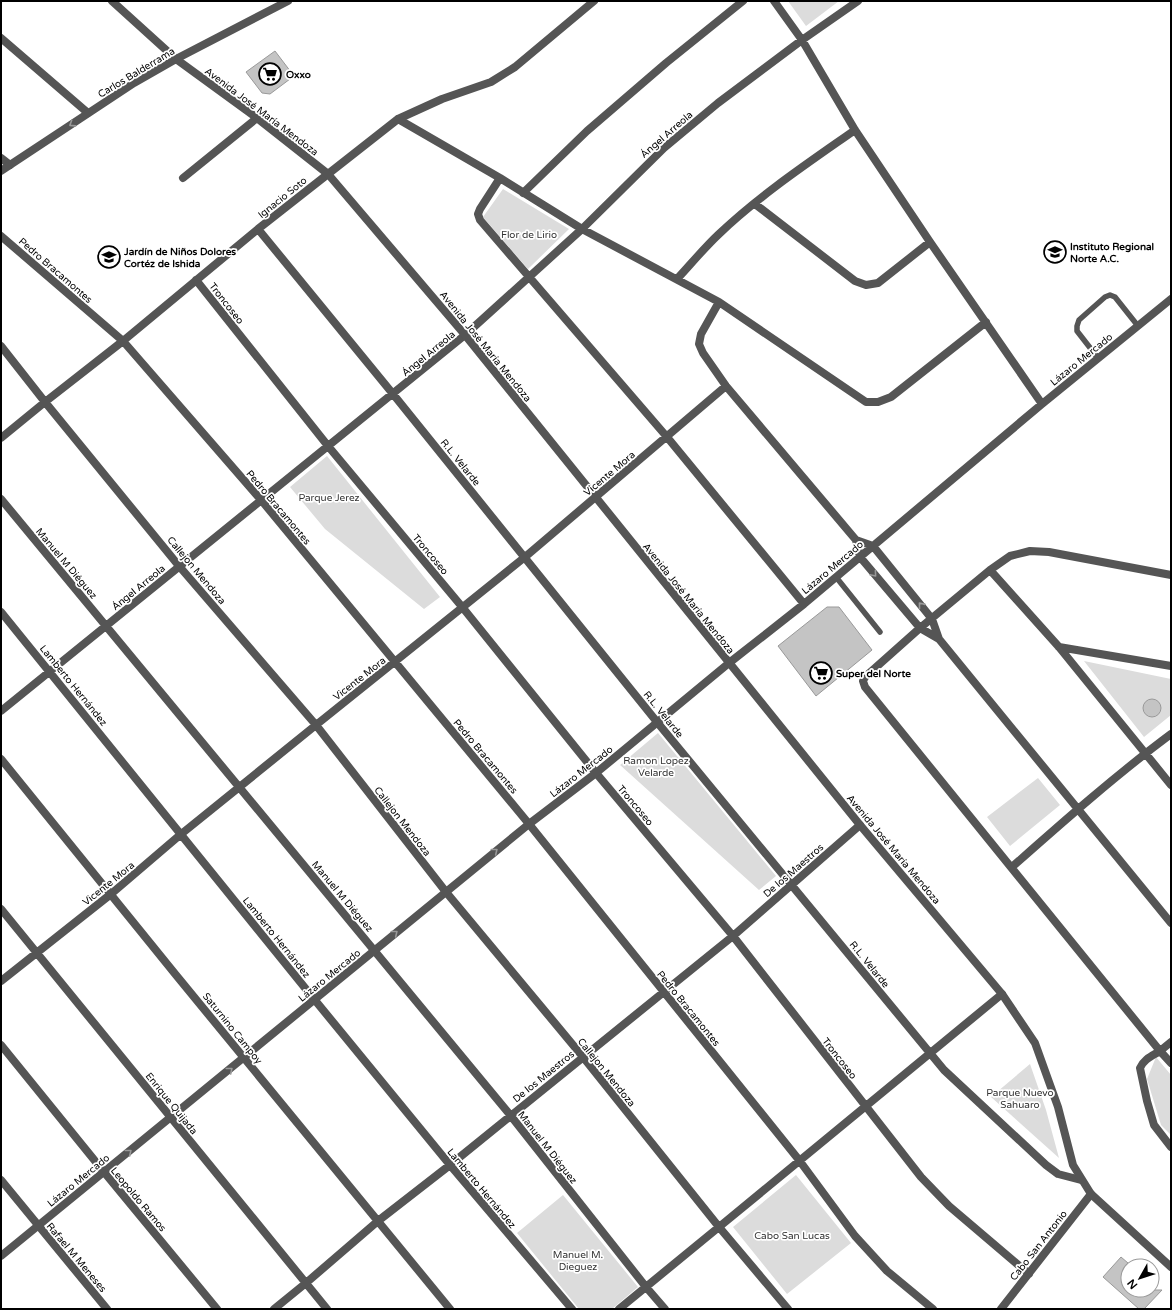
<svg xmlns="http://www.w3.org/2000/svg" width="1172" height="1310" font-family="'Varela Round',sans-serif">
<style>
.green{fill:#dcdcdc}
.building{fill:#c4c4c4;stroke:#999}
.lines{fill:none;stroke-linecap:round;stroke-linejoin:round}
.service{stroke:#555;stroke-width:5.5}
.minor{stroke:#555;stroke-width:8}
.tertiary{stroke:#555;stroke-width:8}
.oneway{stroke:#999}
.labels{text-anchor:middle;stroke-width:3.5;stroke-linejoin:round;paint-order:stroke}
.street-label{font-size:10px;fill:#000;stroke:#fff}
.poi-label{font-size:10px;font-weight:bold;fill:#000;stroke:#fff;text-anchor:start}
.park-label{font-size:10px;fill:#333;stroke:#fff}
</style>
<rect width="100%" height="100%" fill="#fff"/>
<!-- green -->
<path class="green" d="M788 1H839L806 26Z
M503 189 569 229 528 269 483 217Z
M327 456 440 597 424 609 325 529 290 487Z
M1084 661 1171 679V715L1144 737Z
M658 733 776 876 759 890 620 765Z
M1038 778 1060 805 1010 846 987 817Z
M1156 1057 1171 1075V1135L1161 1125 1147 1079Z
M1030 1064 1046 1110 1059 1158 991 1097Z
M796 1175 851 1243 787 1294 733 1227Z
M563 1195 638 1287 612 1309H579L517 1233Z"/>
<!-- building -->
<path class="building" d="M275 51 294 76 270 94 262 93 246 72Z
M827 607H839L872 650 816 696 778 646Z
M1143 708a9 9 0 1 1 18 0a9 9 0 1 1-18 0Z
M1121 1257 1128 1263V1290H1162L1144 1309H1139L1103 1277Z"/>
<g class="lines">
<!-- service -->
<path class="service" d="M1098 358 1077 331V326L1079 320 1105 297 1110 295 1115 297 1138 326
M836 577 880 632"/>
<!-- minor -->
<path class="minor" d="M774 1 802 40 855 130 930 242 1042 404
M1 38 88 113
M176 59 288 1
M398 119 500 178 582 229 719 302 866 402H878L891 397 986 322
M1 158 10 165
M183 178 257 118
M500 178 480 209 478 214 480 220 667 437 804 604
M523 193 587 131 666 63 743 1
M755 204 855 281 866 285 878 283 930 242
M258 229 393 394 657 722 944 1070 1046 1165 1058 1174 1081 1180
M1 236 123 341 262 501 529 824 799 1160 855 1236 887 1271 933 1309
M677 279C691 264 704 248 719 234 760 195 808 163 855 130
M196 280 328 446 463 608 596 773 733 936 921 1177 949 1206 1029 1274
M719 302 701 334 699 344 703 353 726 386 856 540 860 557 920 628 939 639
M1 346 45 402 179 566 316 725 446 892 583 1057 719 1227 788 1309
M1 438 45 402 123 341 258 229 398 119 442 99 491 82 515 67 594 1
M1 499 511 1116 646 1287 665 1309
M856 540 873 546 932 619 939 639 1171 923
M990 570 1059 647 1171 785
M1171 575 1049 552 1030 551 1010 556 990 570 920 628 865 677 863 681 865 687 1160 1051C1152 1056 1144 1059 1140 1068L1147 1101 1154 1125 1171 1147
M1 612 314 999 450 1165 572 1309
M1059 647 1171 666
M729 663 804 604 1042 404 1171 299
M1 711 465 335 582 229 664 148 718 103 802 40 858 1
M1 759 176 975 450 1309
M1012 867C1064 821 1116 775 1171 734
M1 909 327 1309
M1 981 111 894 180 835 316 725 525 557 726 386
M1171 1042 1160 1051 1171 1063
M1 1045 104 1172 217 1309
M1 1180 107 1309
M274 1309 306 1283 378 1221 450 1165 733 936 860 825
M619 1309 719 1227 1002 994
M1001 1309 1091 1194"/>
<!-- tertiary -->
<path class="tertiary" d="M112 1 176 59 257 118 328 174 465 335 860 825 1002 994 1035 1043 1058 1107 1073 1165 1091 1194 1171 1267
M1 171 134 83 176 59
M1 1256 529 824 596 773 729 663"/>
</g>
<!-- one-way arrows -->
<defs><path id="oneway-chevron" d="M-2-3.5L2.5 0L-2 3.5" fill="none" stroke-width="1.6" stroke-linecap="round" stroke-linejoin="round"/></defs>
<g class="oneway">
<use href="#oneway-chevron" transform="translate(72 124) rotate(147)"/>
<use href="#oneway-chevron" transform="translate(874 574) rotate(50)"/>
<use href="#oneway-chevron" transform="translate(921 605) rotate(-129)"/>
<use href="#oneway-chevron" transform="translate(495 851) rotate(-39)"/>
<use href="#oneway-chevron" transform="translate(395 933) rotate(-39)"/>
<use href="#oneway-chevron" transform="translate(230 1070) rotate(-39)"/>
<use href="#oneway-chevron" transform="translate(129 1152) rotate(-39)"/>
</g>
<!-- icons -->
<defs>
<g id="supermarket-ring" transform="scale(1.15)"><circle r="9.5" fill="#fff" stroke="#000" stroke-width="1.5"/><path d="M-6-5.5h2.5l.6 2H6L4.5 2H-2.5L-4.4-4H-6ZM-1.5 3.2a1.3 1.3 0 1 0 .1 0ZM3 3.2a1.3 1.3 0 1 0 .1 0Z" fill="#000"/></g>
<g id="school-ring" transform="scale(1.15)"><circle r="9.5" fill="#fff" stroke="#000" stroke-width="1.5"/><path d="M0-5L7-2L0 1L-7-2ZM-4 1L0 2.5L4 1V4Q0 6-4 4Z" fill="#000"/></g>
</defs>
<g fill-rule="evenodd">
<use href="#supermarket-ring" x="270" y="74"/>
<use href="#school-ring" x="1055" y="252"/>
<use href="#school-ring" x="109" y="257"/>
<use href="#supermarket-ring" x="821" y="673"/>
</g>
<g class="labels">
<!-- street labels -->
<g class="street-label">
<text transform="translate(136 72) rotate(-31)" y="4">Carlos Balderrama</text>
<text transform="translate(262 111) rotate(37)" y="4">Avenida José María Mendoza</text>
<text transform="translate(666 134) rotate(-41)" y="4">Ángel Arreola</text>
<text transform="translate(282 197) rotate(-39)" y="4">Ignacio Soto</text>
<text transform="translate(56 270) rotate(41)" y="4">Pedro Bracamontes</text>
<text transform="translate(227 303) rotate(52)" y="4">Troncoseo</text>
<text transform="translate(486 346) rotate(51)" y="4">Avenida José María Mendoza</text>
<text transform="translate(428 353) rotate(-39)" y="4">Ángel Arreola</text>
<text transform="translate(1081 359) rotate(-39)" y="4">Lázaro Mercado</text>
<text transform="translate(461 462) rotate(51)" y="4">R.L. Velarde</text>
<text transform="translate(609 473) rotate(-40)" y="4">Vicente Mora</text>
<text transform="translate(279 507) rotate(50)" y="4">Pedro Bracamontes</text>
<text transform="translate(431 554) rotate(50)" y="4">Troncoseo</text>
<text transform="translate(67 563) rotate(50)" y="4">Manuel M Diéguez</text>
<text transform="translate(832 567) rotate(-40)" y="4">Lázaro Mercado</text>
<text transform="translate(197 570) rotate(50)" y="4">Callejon Mendoza</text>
<text transform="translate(138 587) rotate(-39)" y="4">Ángel Arreola</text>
<text transform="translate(689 598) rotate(51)" y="4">Avenida José María Mendoza</text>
<text transform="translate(359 678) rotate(-38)" y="4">Vicente Mora</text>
<text transform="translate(74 685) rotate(51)" y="4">Lamberto Hernández</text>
<text transform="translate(664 714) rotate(51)" y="4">R.L. Velarde</text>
<text transform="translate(486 756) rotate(50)" y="4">Pedro Bracamontes</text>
<text transform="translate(581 771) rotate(-38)" y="4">Lázaro Mercado</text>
<text transform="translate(636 805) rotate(50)" y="4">Troncoseo</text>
<text transform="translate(403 821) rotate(52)" y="4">Callejon Mendoza</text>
<text transform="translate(894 849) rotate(50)" y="4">Avenida José María Mendoza</text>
<text transform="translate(793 870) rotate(-41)" y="4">De los Maestros</text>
<text transform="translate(108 883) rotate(-39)" y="4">Vicente Mora</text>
<text transform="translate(343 896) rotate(50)" y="4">Manuel M Diéguez</text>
<text transform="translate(277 937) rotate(51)" y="4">Lamberto Hernández</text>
<text transform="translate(870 964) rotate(51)" y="4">R.L. Velarde</text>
<text transform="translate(329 975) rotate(-39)" y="4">Lázaro Mercado</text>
<text transform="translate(689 1008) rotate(51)" y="4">Pedro Bracamontes</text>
<text transform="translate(233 1028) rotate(51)" y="4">Saturnino Campoy</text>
<text transform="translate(840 1058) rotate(52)" y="4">Troncoseo</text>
<text transform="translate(607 1072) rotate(51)" y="4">Callejon Mendoza</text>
<text transform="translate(543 1076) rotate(-39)" y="4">De los Maestros</text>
<text transform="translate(172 1103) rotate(51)" y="4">Enrique Quijada</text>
<text transform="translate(548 1147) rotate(52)" y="4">Manuel M Diéguez</text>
<text transform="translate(78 1180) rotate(-39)" y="4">Lázaro Mercado</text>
<text transform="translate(482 1188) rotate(50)" y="4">Lamberto Hernández</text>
<text transform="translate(139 1199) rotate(50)" y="4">Leopoldo Ramos</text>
<text transform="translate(1038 1245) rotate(-52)" y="4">Cabo San Antonio</text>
<text transform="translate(77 1257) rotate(50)" y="4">Rafael M Meneses</text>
</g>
<!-- poi labels -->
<g class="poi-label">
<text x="286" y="78">Oxxo</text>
<text x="1070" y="250">Instituto Regional<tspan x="1070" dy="12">Norte A.C.</tspan></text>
<text x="124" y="255">Jardín de Niños Dolores<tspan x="124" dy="12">Cortéz de Ishida</tspan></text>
<text x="836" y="677">Super del Norte</text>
</g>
<!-- park labels -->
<g class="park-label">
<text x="529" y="238">Flor de Lirio</text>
<text x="329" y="501">Parque Jerez</text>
<text x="656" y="764">Ramon Lopez<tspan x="656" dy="12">Velarde</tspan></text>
<text x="1020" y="1096">Parque Nuevo<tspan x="1020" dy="12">Sahuaro</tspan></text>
<text x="792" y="1239">Cabo San Lucas</text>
<text x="578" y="1258">Manuel M.<tspan x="578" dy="12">Dieguez</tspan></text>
</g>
</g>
<!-- border -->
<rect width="1172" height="1310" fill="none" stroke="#000000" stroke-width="4"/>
<!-- north arrow -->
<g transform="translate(1140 1278) rotate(231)"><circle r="19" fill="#ffffff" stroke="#999999"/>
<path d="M0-3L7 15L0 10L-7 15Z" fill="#000000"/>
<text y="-6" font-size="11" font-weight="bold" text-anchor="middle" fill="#000000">N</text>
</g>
</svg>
